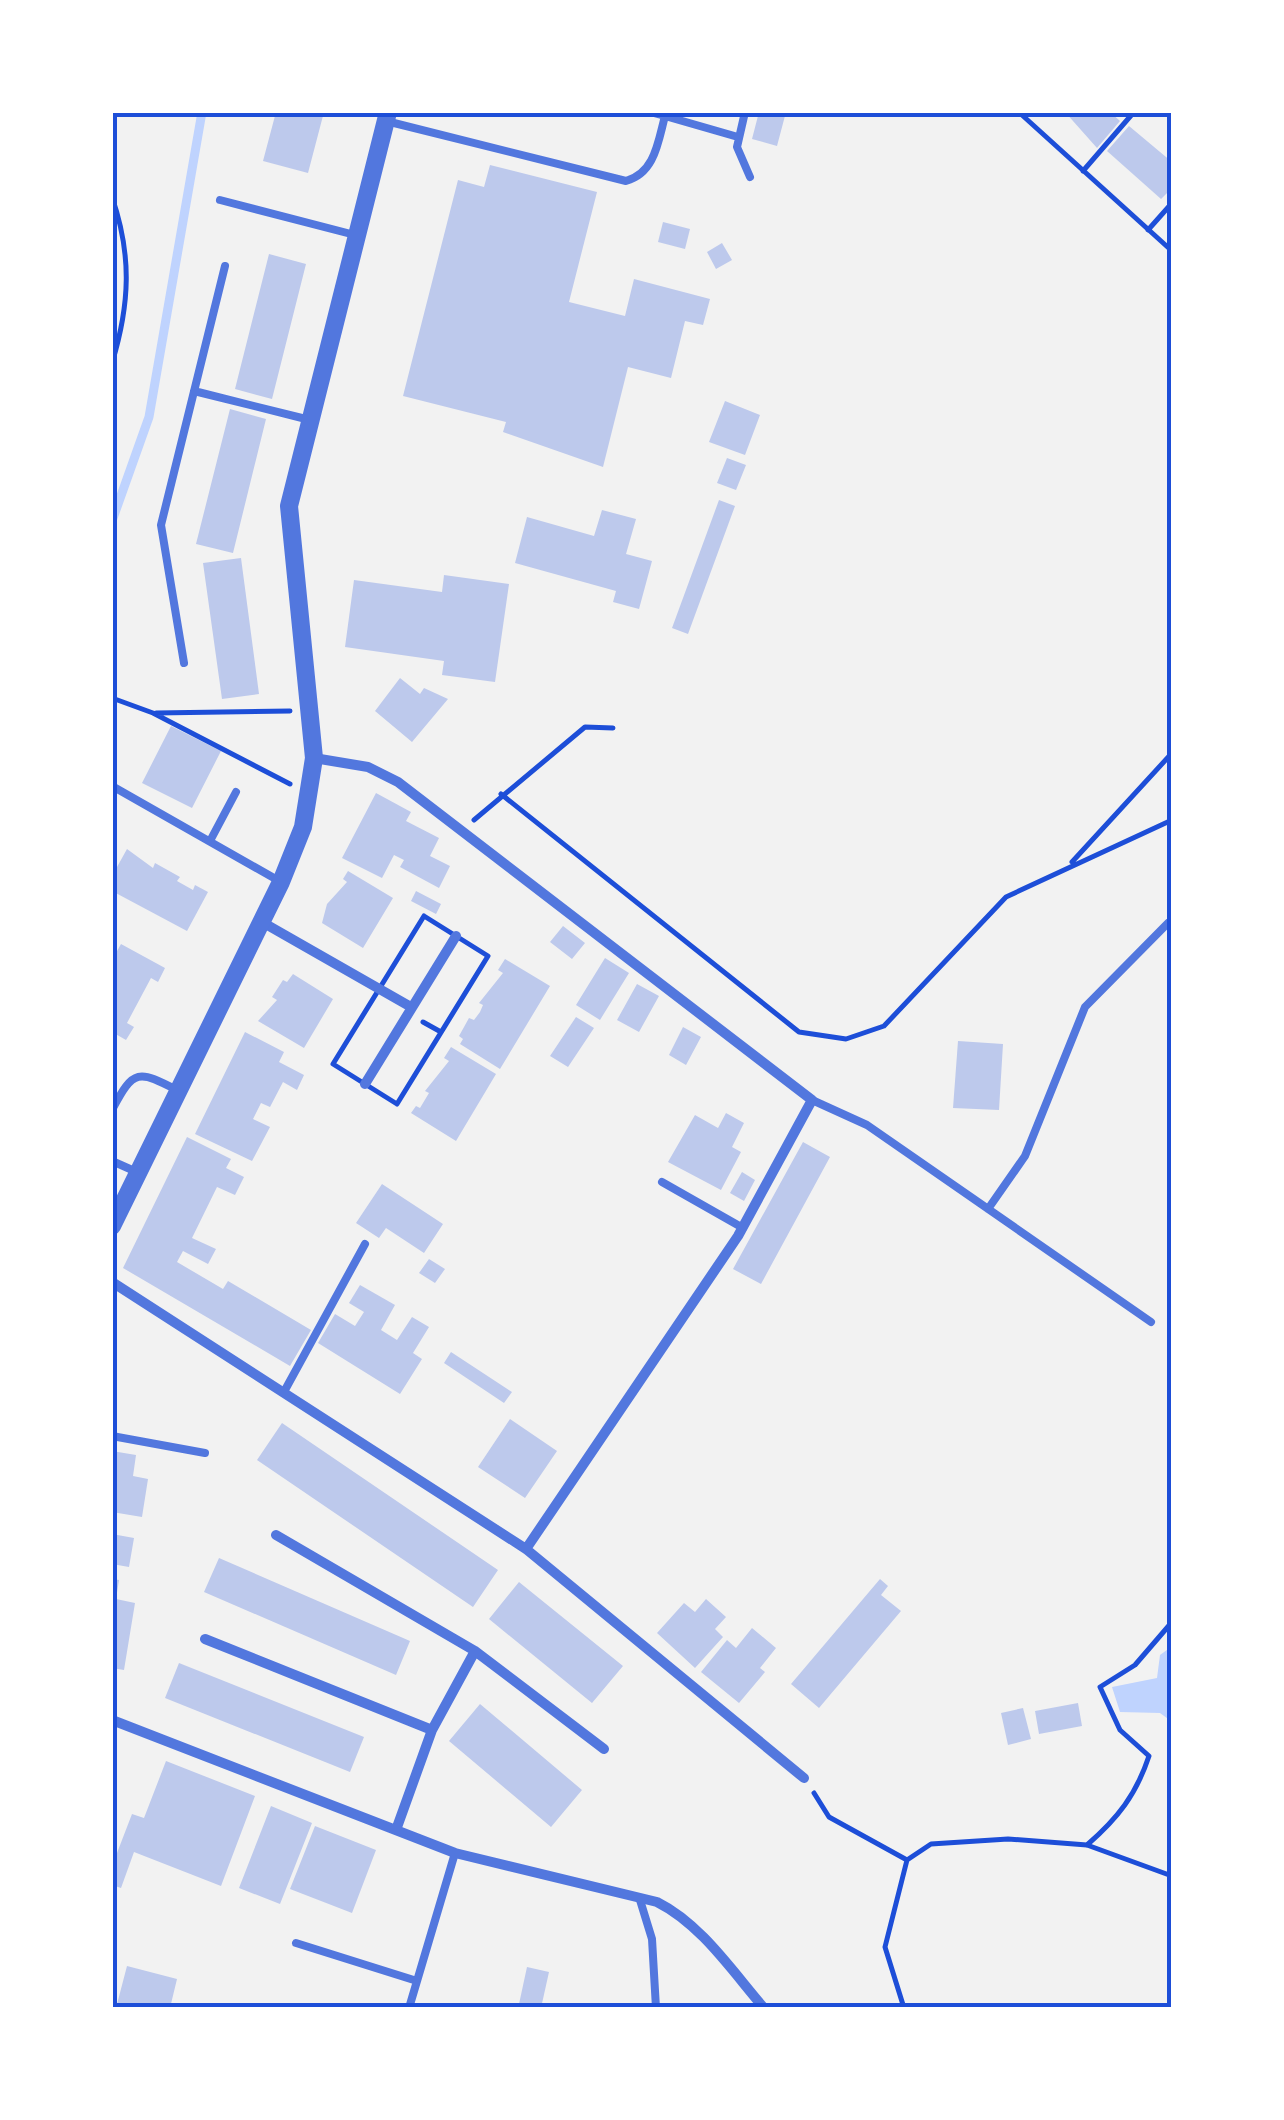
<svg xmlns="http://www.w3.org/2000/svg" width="1284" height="2120" font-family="Quicksand,sans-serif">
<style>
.water{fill:#bfd3fe}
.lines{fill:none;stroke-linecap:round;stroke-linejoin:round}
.stream{stroke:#bfd3fe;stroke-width:9}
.building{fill:#bdc9ec}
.path{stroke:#1d4ed8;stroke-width:5}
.service{stroke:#5277de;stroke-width:8}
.minor{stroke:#5277de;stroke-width:10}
.tertiary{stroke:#5277de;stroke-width:18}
.neatline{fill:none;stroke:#1d4ed8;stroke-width:4}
</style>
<rect width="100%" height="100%" fill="#f2f2f2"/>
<!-- water -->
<path class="water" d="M1171 1647V1721L1160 1713 1120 1712 1112 1687 1157 1678 1160 1655Z"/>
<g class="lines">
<!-- stream -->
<path class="stream" d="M112 521 149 417 202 112"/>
</g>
<!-- building -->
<path class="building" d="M276 112H324L308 173 263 161Z
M759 112H786L777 146 752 139Z
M1065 112H1110L1120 121 1097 148Z
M1129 126 1172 162V188L1161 199 1107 151Z
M490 165 597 192 569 302 625 316 634 279 710 299 703 325 685 321 671 378 628 367 603 467 503 432 506 422 403 396 458 180 484 187Z
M663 222 690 229 685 249 658 242Z
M722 243 732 260 716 269 707 252Z
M269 254 306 264 272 399 235 389Z
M725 401 760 415 745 455 709 442Z
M230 409 266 419 233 553 196 544Z
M727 458 746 465 736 490 717 483Z
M719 500 735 506 688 634 672 628Z
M602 510 636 519 626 554 652 561 639 609 613 602 616 591 515 563 527 517 594 536Z
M241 558 259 694 222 699 203 563Z
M444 575 509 584 495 682 442 675 444 661 345 647 354 580 442 592Z
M400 678 420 694 424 688 448 699 412 742 375 711Z
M171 726 221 751 192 808 142 783Z
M376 793 411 812 406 821 439 838 430 856 450 866 439 888 400 867 404 860 394 855 382 878 342 858Z
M127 849 153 868 155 863 180 877 177 881 193 890 195 885 208 892 187 931 112 891V876Z
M348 871 393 898 363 948 322 923 327 904 347 882 343 879Z
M416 891 441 904 436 914 411 901Z
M563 926 585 943 572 959 550 942Z
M121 944 165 968 158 982 151 978 127 1023 134 1027 126 1040 112 1032V960Z
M605 958 629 973 600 1020 576 1005Z
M505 959 550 986 500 1069 460 1044 463 1039 459 1036 469 1018 474 1020 480 1012 483 1005 479 1003 503 973 498 970Z
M293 974 333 999 304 1048 258 1021 277 1000 272 997 283 980 287 982Z
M637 984 659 996 639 1032 617 1020Z
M576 1017 594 1028 568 1067 550 1056Z
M683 1027 701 1037 686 1065 669 1055Z
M245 1032 284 1052 279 1062 304 1075 297 1090 283 1082 270 1107 261 1103 253 1119 270 1127 252 1161 195 1134Z
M958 1041 1003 1044 999 1110 953 1108Z
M451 1047 496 1074 456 1141 411 1113 416 1106 420 1108 429 1093 425 1091 449 1061 444 1058Z
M726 1113 744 1123 732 1147 741 1152 721 1190 668 1162 695 1115 718 1128Z
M187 1137 231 1159 226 1168 244 1177 235 1195 217 1187 192 1238 216 1249 208 1264 183 1251 177 1262 223 1289 228 1281 311 1330 290 1366 123 1268Z
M803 1142 830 1157 761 1284 733 1269Z
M742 1172 755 1180 744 1201 730 1193Z
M382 1184 443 1224 424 1253 386 1228 379 1238 356 1223Z
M429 1259 445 1269 435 1283 419 1273Z
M360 1285 395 1305 381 1330 397 1340 412 1317 429 1327 413 1353 422 1359 400 1394 318 1343 335 1314 355 1326 364 1312 349 1303Z
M451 1352 512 1392 504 1403 444 1363Z
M510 1419 557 1451 525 1498 478 1467Z
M282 1423 498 1570 473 1607 257 1460Z
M112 1451 136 1455 133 1476 148 1479 142 1517 112 1512Z
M112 1534 134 1538 129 1567 112 1564Z
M219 1558 410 1641 396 1675 204 1592Z
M112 1579 119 1580 116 1599 135 1603 124 1670 112 1668Z
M880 1579 888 1586 881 1595 901 1611 819 1708 791 1684Z
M519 1582 623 1666 592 1703 489 1619Z
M706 1599 726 1617 715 1629 723 1637 695 1668 657 1633 684 1603 695 1612Z
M752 1628 776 1648 760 1668 765 1672 739 1703 701 1672 727 1640 736 1648Z
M179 1663 364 1737 350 1772 165 1698Z
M1078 1703 1082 1726 1039 1734 1035 1711Z
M480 1704 582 1790 551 1827 449 1741Z
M1023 1708 1031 1739 1008 1745 1001 1713Z
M166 1761 255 1796 221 1886 134 1852 121 1888 112 1885V1866L132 1814 144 1818Z
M271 1806 312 1823 280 1904 239 1888Z
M315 1826 376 1850 352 1913 290 1889Z
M127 1966 177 1979 170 2008H116Z
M527 1967 549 1972 541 2008 519 2004Z"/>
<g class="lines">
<!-- path -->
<path class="path" d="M1025 112 1022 115 1172 251
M1083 171 1134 112
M112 197C132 255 130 304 112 363
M1148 230 1172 203
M112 698 153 713 290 784
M156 713 290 711
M501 794 799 1032 846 1039 884 1026 1006 897 1172 820
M474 820 585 727 613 728
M1072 862 1172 753
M424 916 488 956 397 1104 333 1064Z
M423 1022 441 1032
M814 1793 829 1817 907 1860 885 1947 904 2008
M1087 1845C1118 1818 1136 1795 1149 1756L1120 1730 1100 1687 1135 1665 1172 1622
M907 1860 931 1844 1008 1839 1087 1845 1172 1876"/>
<!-- service -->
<path class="service" d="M745 112 737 147 750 177
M665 116 738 137
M386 121 626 181C655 173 658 142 665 116L650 112
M220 200 355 235
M194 391 310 420
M184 663 161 525 225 266
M112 786 281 882
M210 841 236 792
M812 1100 867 1125 1151 1322
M112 1110C134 1068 138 1070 179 1091
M112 1161 139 1173
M662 1182 743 1228
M988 1209 1025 1156 1085 1007 1168 923
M285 1390 365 1244
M112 1436 205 1453
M640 1900 652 1939 656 2008
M296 1943 417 1981
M409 2008 455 1853"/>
<!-- minor -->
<path class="minor" d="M314 758 368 767 398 782 812 1100 738 1236 526 1549
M262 922 411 1007
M365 1084 456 936
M112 1282 526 1549 804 1778
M276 1535 475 1651 604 1749
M205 1639 432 1730
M112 1720 455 1853 657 1902C701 1924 732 1971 764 2008
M396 1830 432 1730 475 1651"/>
<!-- tertiary -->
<path class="tertiary" d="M112 1226 281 882 303 827 314 758 289 506 388 112"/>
</g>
<!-- border -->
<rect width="1284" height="2120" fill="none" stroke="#ffffff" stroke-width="230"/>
<rect x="115" y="115" width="1054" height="1890" class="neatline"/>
</svg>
